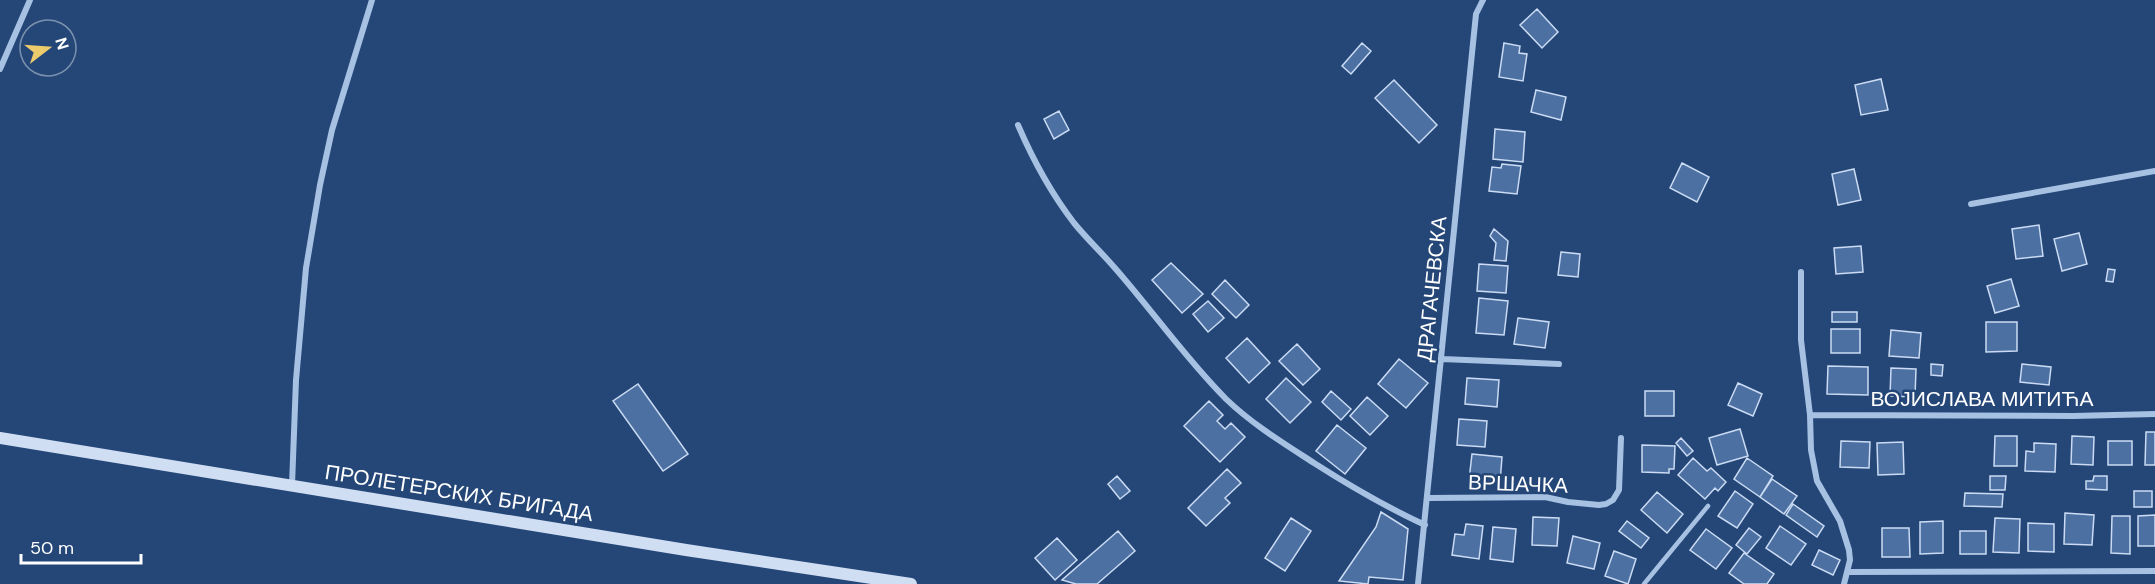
<svg xmlns="http://www.w3.org/2000/svg" width="2155" height="584" font-family="'DM Sans',sans-serif">
<style>
.building{fill:#4d70a2;stroke:#cadbf3;stroke-width:1.5}
.lines{fill:none;stroke-linecap:round;stroke-linejoin:round}
.lane{stroke:#a7c1e3;stroke-width:4.5}
.street{stroke:#a7c1e3;stroke-width:6}
.secondary{stroke:#d0def4;stroke-width:12}
.labels{text-anchor:middle;stroke-width:5;stroke-linejoin:round;paint-order:stroke}
.street-label{font-size:21px;fill:#fff;stroke:#254778}
</style>
<rect width="100%" height="100%" fill="#254778"/>
<!-- building -->
<path class="building" d="M1537 9 1558 32 1542 48 1520 25Z
M1362 43 1371 51 1351 74 1342 66Z
M1504 43 1520 46 1519 53 1527 54 1523 81 1499 77Z
M1881 79 1888 110 1861 115 1855 85Z
M1394 80 1437 125 1419 143 1375 98Z
M1536 90 1566 97 1561 120 1531 112Z
M1059 111 1069 130 1054 139 1044 119Z
M1495 129 1525 132 1523 162 1493 159Z
M1682 163 1709 177 1697 202 1670 188Z
M1502 164 1521 166 1517 194 1489 191 1492 167 1501 168Z
M1854 169 1861 200 1838 205 1832 174Z
M2039 225 2043 256 2016 259 2012 229Z
M1494 229 1508 241 1506 261 1494 260 1496 243 1490 236Z
M2079 233 2087 264 2062 271 2054 239Z
M1861 246 1863 272 1836 274 1834 248Z
M1561 252 1580 254 1578 277 1558 275Z
M1171 263 1203 294 1182 313 1152 280Z
M1479 264 1508 266 1506 293 1477 291Z
M2108 269 2115 270 2113 282 2106 281Z
M2011 279 2019 306 1995 313 1987 286Z
M1225 280 1249 305 1236 318 1212 294Z
M1479 298 1508 301 1504 335 1476 333Z
M1208 301 1224 318 1208 332 1193 314Z
M1832 312H1857V322H1832Z
M1518 318 1549 322 1545 348 1514 344Z
M1986 322H2017V351L1986 352Z
M1831 329H1860V353H1831Z
M1891 330 1921 333 1919 358 1889 356Z
M1247 338 1270 363 1249 383 1226 358Z
M1297 344 1320 369 1303 385 1279 361Z
M1399 359 1428 383 1406 408 1378 384Z
M1931 364 1943 365 1942 376 1931 375Z
M2022 364 2051 367 2049 385 2020 382Z
M1828 366 1868 367V395L1827 394Z
M1891 368 1916 369 1915 397 1890 396Z
M1286 378 1311 402 1290 423 1266 399Z
M1467 378 1499 380 1497 407 1465 404Z
M1738 383 1762 394 1753 416 1728 405Z
M638 384 688 454 663 471 613 401Z
M1331 391 1351 409 1341 420 1322 402Z
M1645 391H1674V416H1645Z
M1367 397 1388 416 1370 435 1350 416Z
M1209 401 1223 415 1217 421 1225 429 1231 423 1245 437 1220 462 1184 426Z
M1459 419 1487 421 1485 447 1457 445Z
M1337 425 1366 448 1345 474 1316 451Z
M1740 429 1748 456 1717 465 1709 438Z
M2146 432H2155V465H2145Z
M1995 436H2017V466H1994Z
M2072 436 2094 437 2093 465 2071 464Z
M1681 438 1693 451 1687 456 1676 443Z
M1841 441 1870 442 1869 468 1840 467Z
M2108 441H2132V465H2108Z
M1903 442 1904 474 1878 475 1877 443Z
M2034 443 2056 444 2055 472 2025 471 2026 451 2034 452Z
M1642 445 1675 446 1674 469H1669V473L1642 472Z
M1472 454 1502 457 1500 483 1469 480Z
M1693 458 1707 471 1711 468 1726 482 1718 491 1715 488 1705 499 1678 475Z
M1747 458 1773 476 1760 497 1734 479Z
M1227 469 1241 483 1225 498 1230 503 1206 526 1188 508Z
M1117 476 1130 491 1120 499 1108 484Z
M1990 476H2006L2005 490H1990Z
M2094 476H2107V490L2086 489V481H2093Z
M1772 479 1797 496 1784 514 1760 497Z
M1735 491 1753 504 1737 528 1718 516Z
M2134 491H2152V507H2134Z
M1657 492 1683 514 1667 533 1641 510Z
M1965 493 2003 494 2002 507 1964 506Z
M1793 504 1824 526 1817 537 1786 515Z
M1381 512 1408 529 1403 580 1369 577 1368 584 1339 581 1376 527Z
M2065 513 2094 515 2092 545 2064 544Z
M2155 515V546H2138V516Z
M2112 516H2130V554L2111 553Z
M1533 517 1559 518 1557 546 1532 545Z
M1291 518 1311 531 1285 571 1265 558Z
M1995 518 2020 519 2019 553 1993 552Z
M1627 521 1649 538 1641 548 1619 531Z
M1943 521V553L1920 554V522Z
M2028 523 2054 524V552L2028 551Z
M1466 524 1483 526 1479 559 1452 555 1455 534 1464 535Z
M1780 526 1806 544 1791 565 1766 548Z
M1493 527 1516 529 1513 562 1490 559Z
M1749 528 1761 537 1747 554 1736 545Z
M1882 528H1909L1910 557H1882Z
M1706 529 1732 548 1716 569 1690 550Z
M1118 531 1135 551 1097 584H1076L1062 580Z
M1960 531H1986V554H1960Z
M1573 536 1600 543 1594 569 1567 563Z
M1057 538 1077 560 1055 580 1035 558Z
M1819 550 1840 560 1833 575 1812 565Z
M1614 551 1636 559 1628 584 1605 576Z
M1744 553 1774 574 1767 584H1744L1729 573Z"/>
<g class="lines">
<!-- lane -->
<path class="lane" d="M1644 584 1708 506"/>
<!-- street -->
<path class="street" d="M0 69 30 0
M1018 125C1033 160 1051 193 1074 223 1087 239 1101 252 1114 267 1152 310 1185 358 1226 399 1252 424 1283 443 1314 463 1350 486 1386 507 1425 525
M1971 204 2155 171
M1801 272V340L1810 415 1811 450 1817 481 1840 521 1849 550 1850 560 1844 584
M1442 359 1559 364
M1810 415 2073 416 2155 414
M292 485 296 380 306 268 320 185 332 130 372 0
M1428 498 1545 497 1568 502 1599 505 1606 504 1613 500 1619 490 1621 438
M1847 572 2155 571
M1418 584 1476 14 1483 0"/>
<!-- secondary -->
<path class="secondary" d="M0 438 686 550 911 584"/>
</g>
<g class="labels">
<!-- street labels -->
<g class="street-label">
<text transform="translate(1432 289) rotate(-84)" y="7">ДРАГАЧЕВСКА</text>
<text x="1982" y="406">ВОЈИСЛАВА МИТИЋА</text>
<text transform="translate(1518 484) rotate(2)" y="7">ВРШАЧКА</text>
<text transform="translate(459 493) rotate(9)" y="7">ПРОЛЕТЕРСКИХ БРИГАДА</text>
</g>
</g>
<!-- north arrow -->
<g transform="translate(48 48) rotate(73)"><circle r="28" fill="#254778" stroke="#7c91ae" stroke-width="1.5"/>
<path d="M0-4.5L10 22L0 15L-10 22Z" fill="#eccb6c"/>
<text y="-9" font-size="16" font-weight="bold" text-anchor="middle" fill="#ffffff">N</text>
</g>
<!-- scale -->
<path d="M21 554v9h120v-9" fill="none" stroke="#ffffff" stroke-width="3"/>
<text x="30" y="554" font-size="18" fill="#ffffff" stroke="#254778" stroke-width="4.5" paint-order="stroke">50 m</text>
</svg>
